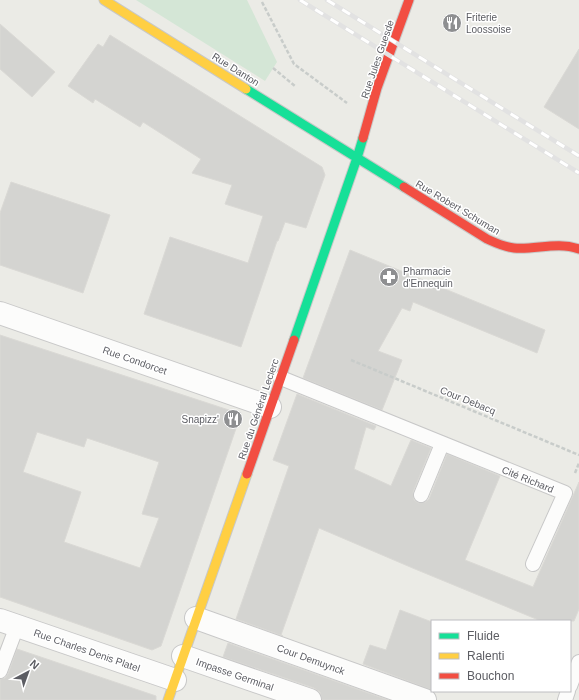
<svg xmlns="http://www.w3.org/2000/svg" width="579" height="700" font-family="Arial,sans-serif">
<style>
.green{fill:#d4e6d6}
.building{fill:#d4d4d1;stroke:#dad9d5;fill-rule:evenodd}
.lines{fill:none;stroke-linecap:round;stroke-linejoin:round}
.lane-casing{stroke:#c8c8c8;stroke-width:16}
.street-casing{stroke:#c8c8c8;stroke-width:24}
.fast-casing{stroke:#c8c8c7;stroke-width:11}
.slow-casing{stroke:#c8c8c7;stroke-width:11}
.jam-casing{stroke:#c8c8c7;stroke-width:11}
.path{stroke:#c8ccca;stroke-width:2.5;stroke-dasharray:4 2;stroke-linecap:butt}
.lane{stroke:#fcfcfb;stroke-width:14}
.street{stroke:#fcfcfb;stroke-width:22}
.fast{stroke:#16e098;stroke-width:9}
.slow{stroke:#ffcf43;stroke-width:9}
.jam{stroke:#f24e42;stroke-width:9}
.rail-casing{stroke:#e2e2e2;stroke-width:4.5}
.rail{stroke:#fff;stroke-width:3;stroke-dasharray:9;stroke-linecap:butt}
.labels{text-anchor:middle;stroke-width:3;stroke-linejoin:round;paint-order:stroke}
.poi-label{font-size:10px;fill:#5c5d63;stroke:#fff;text-anchor:start}
.street-label{font-size:10px;fill:#5c5d63;stroke:#fff}
</style>
<rect width="100%" height="100%" fill="#ebebe6"/>
<!-- green -->
<path class="green" d="M136 0H247L277 62 265 81Z"/>
<!-- building -->
<path class="building" d="M0 24 55 72 32 97 0 69Z
M110 35 322 167 325 175 306 228 285 222 278 241H277L241 347 144 314 170 237 248 263 263 216 225 204 232 185 192 173 201 159 143 122 140 127 95 99 93 103 68 86 98 44 103 47Z
M579 49V129L544 107Z
M11 182 110 215 83 293 0 265V213Z
M350 250 545 330 537 353 413 302 410 311 402 308 378 351 402 360 382 410 303 378Z
M0 335 241 414 161 646 152 650 0 597ZM37 432 84 447 87 438 159 462 142 514 159 518 140 568 64 542 81 492 23 472Z
M297 394 376 426 374 430 366 427 354 469 391 486 411 440 431 448 413 492 414 500 418 503 426 502 429 499 447 454 500 476 465 560 533 587 579 482V609L574 621H541L415 569 319 528 281 635 283 636 236 619 289 466 273 460Z
M400 610 432 622V690L363 664 370 645 386 650Z
M228 643 388 700H322L320 692 314 688 223 657Z
M17 649 156 696V700H0V679L5 678 8 674Z"/>
<g class="lines">
<!-- lane casing -->
<g class="lane-casing">
<path id="lane" d="M281 378 565 493 533 564
M421 495 442 444
M0 671 17 626
M570 686 579 662
M565 700 568 691"/>
</g>
<!-- street casing -->
<g class="street-casing">
<path id="street" d="M0 313 270 407
M196 618 425 700
M0 620 175 680
M183 656 310 700"/>
</g>
<!-- fast casing -->
<g class="fast-casing">
<path id="fast" d="M246 89 404 187
M294 340 357 158 363 138"/>
</g>
<!-- slow casing -->
<g class="slow-casing">
<path id="slow" d="M104 0 246 89
M168 700 247 474"/>
</g>
<!-- jam casing -->
<g class="jam-casing">
<path id="jam" d="M363 138 377 88 409 0
M404 187 487 239C496 243 504 247 514 248 536 250 557 241 579 249
M247 474 294 340"/>
</g>
<!-- path -->
<path class="path" d="M262 2 294 64 347 103
M273 68 295 86
M351 360 579 455
M575 473 579 463"/>
<!-- lane -->
<use href="#lane" class="lane"/>
<!-- street -->
<use href="#street" class="street"/>
<!-- fast -->
<use href="#fast" class="fast"/>
<!-- slow -->
<use href="#slow" class="slow"/>
<!-- jam -->
<use href="#jam" class="jam"/>
<!-- rail casing -->
<g class="rail-casing">
<path id="rail" d="M300 0 579 173
M327 0 579 156"/>
</g>
<!-- rail -->
<use href="#rail" class="rail"/>
</g>
<!-- icons -->
<defs>
<g id="restaurant-disc" transform="scale(1)"><circle r="9.5" fill="#8e8f91" stroke="#fff"/><path d="M-5-6h1v4h1v-4h1v4h1v-4h1v5L-1.5 .5V6h-2V.5L-5-1ZM5-6V6H3V1.5H1.5Q1.5-4 5-6Z" fill="#fff"/></g>
<g id="pharmacy-disc" transform="scale(1)"><circle r="9.5" fill="#8e8f91" stroke="#fff"/><path d="M-2-6h4v4h4v4h-4v4h-4v-4h-4v-4h4Z" fill="#fff"/></g>
</defs>
<g fill-rule="evenodd">
<use href="#restaurant-disc" x="452" y="23"/>
<use href="#pharmacy-disc" x="389" y="277"/>
<use href="#restaurant-disc" x="233" y="419"/>
</g>
<g class="labels">
<!-- poi labels -->
<g class="poi-label">
<text x="466" y="21">Friterie<tspan x="466" dy="12">Loossoise</tspan></text>
<text x="403" y="275">Pharmacie<tspan x="403" dy="12">d'Ennequin</tspan></text>
<text x="219" y="423" text-anchor="end">Snapizz'</text>
</g>
<!-- street labels -->
<g class="street-label">
<text transform="translate(377 59) rotate(-71)" y="4">Rue Jules Guesde</text>
<text transform="translate(236 69) rotate(32)" y="4">Rue Danton</text>
<text transform="translate(458 207) rotate(31)" y="4">Rue Robert Schuman</text>
<text transform="translate(135 360) rotate(19)" y="4">Rue Condorcet</text>
<text transform="translate(468 400) rotate(22)" y="4">Cour Debacq</text>
<text transform="translate(258 409) rotate(-71)" y="4">Rue du Général Leclerc</text>
<text transform="translate(528 479) rotate(22)" y="4">Cité Richard</text>
<text transform="translate(87 650) rotate(19)" y="4">Rue Charles Denis Platel</text>
<text transform="translate(311 659) rotate(20)" y="4">Cour Demuynck</text>
<text transform="translate(235 674) rotate(19)" y="4">Impasse Germinal</text>
</g>
</g>
<!-- legend -->
<rect x="431" y="620" width="140" height="72" fill="#ffffff" stroke="#bebec1"/>
<rect x="439" y="633" width="20" height="6" fill="#16e098" stroke="#bebec1"/>
<text x="467" y="640" font-size="12" fill="#5c5d63">Fluide</text>
<rect x="439" y="653" width="20" height="6" fill="#ffcf43" stroke="#bebec1"/>
<text x="467" y="660" font-size="12" fill="#5c5d63">Ralenti</text>
<rect x="439" y="673" width="20" height="6" fill="#f24e42" stroke="#bebec1"/>
<text x="467" y="680" font-size="12" fill="#5c5d63">Bouchon</text>
<!-- north arrow -->
<g transform="translate(28 672) rotate(41)" stroke="#ffffff" stroke-width="3" paint-order="stroke">
<path d="M0-3L7 15L0 10L-7 15Z" fill="#5c5d63"/>
<text y="-6" font-size="11" font-weight="bold" text-anchor="middle" fill="#5c5d63">N</text>
</g>
</svg>
